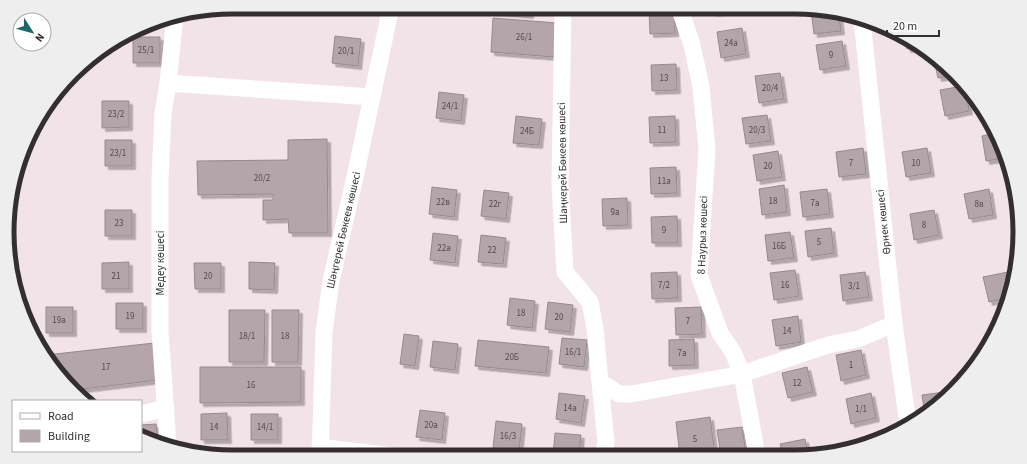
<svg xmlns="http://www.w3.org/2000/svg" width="1027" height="464" font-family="'Source Sans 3',sans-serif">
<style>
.building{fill:#b3a5aa;stroke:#97898e;filter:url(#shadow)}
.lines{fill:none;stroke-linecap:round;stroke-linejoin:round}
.street{stroke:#fff;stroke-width:17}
.labels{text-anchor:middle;stroke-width:3;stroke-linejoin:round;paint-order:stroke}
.number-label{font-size:9px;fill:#534c4e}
.street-label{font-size:11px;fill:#332e30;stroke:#fff}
.rim{fill:none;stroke:#332e30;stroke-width:5}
</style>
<defs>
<filter id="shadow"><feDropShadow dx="3.5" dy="3.5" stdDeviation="0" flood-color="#0004"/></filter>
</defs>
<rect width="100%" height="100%" fill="#f2e3e8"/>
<!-- building -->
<path class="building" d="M473 7H530V15L472 10Z
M675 7V33L650 34 649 8Z
M712 7H737L738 9 713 13Z
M811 10 839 16 841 31 814 34Z
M164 18V23H152L159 19Z
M493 18 557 23 554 57 491 52Z
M742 28 746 54 721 58 717 32Z
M335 36 361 39 358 66 332 63Z
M133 37H160V63H133Z
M842 41 846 66 820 70 816 45Z
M906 41 917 48 907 49Z
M934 60 954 73 956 75 938 78Z
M676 64 677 90 652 91 651 65Z
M780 73 784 99 759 103 755 76Z
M963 86 966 91 969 111 945 116 940 90Z
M439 92 464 95 461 121 436 118Z
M102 101H129V127L102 128Z
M767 115 771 141 746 144 742 118Z
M516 116 542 119 539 145 513 143Z
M675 116 676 142 650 143 649 117Z
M995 133 1003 146 1005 158 986 161 982 136Z
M327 139 328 233H289L288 219 263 220V200H273V194L198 195 197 161 288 160V140Z
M105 140H132V166H105Z
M863 148 866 174 839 177 836 152Z
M927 148 931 173 906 177 902 152Z
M778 151 782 177 757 181 753 155Z
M676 167 677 193 651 194 650 168Z
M784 185 787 212 762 215 759 189Z
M432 187 457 190 454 217 429 214Z
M827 189 830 214 803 217 800 192Z
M989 189 993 215 969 219 964 194Z
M484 190 509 193 506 219 481 216Z
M627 198 628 225 603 226 602 199Z
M105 210H132V236H105Z
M934 210 939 235 914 240 910 214Z
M677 216 678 243H652L651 217Z
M831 228 834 253 808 257 805 231Z
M790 232 794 258 768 261 765 235Z
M433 233 458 236 455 263 430 260Z
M481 235 506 238 503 264 478 262Z
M129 262V289H102V263Z
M249 262 275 263 274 290 249 289Z
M194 263H221V289H195Z
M795 270 799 296 774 300 770 273Z
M677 272 678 298 652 299 651 273Z
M865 272 869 297 843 301 840 275Z
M1008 272 1010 281 1007 298 989 302 983 277Z
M510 298 535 301 532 328 507 325Z
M548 302 573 305 570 332 545 329Z
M116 303H143V329H116Z
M46 307H73V333H46Z
M701 307 702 334 676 335 675 308Z
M229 310H265L264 362H229Z
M272 310H299L298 362H272Z
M798 316 801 342 776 346 772 320Z
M404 334 419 336 415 366 400 364Z
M562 338 587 340 584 367 559 364Z
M694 339 695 365 669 366V340Z
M478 340 549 347 546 373 475 366Z
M433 341 458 344 455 370 430 367Z
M154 343 158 380 74 390 46 355Z
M861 350 866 375 841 381 836 355Z
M200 367H301V402L200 403Z
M807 367 813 392 788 398 782 373Z
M952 391 932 410 925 415 922 395Z
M559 393 585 396 581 423 556 419Z
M871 393 876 418 851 424 846 399Z
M420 410 445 413 442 440 416 437Z
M227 413 228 440H201V414Z
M251 414H278V440H251Z
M710 417 715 455 680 456 676 422Z
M496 421 522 424 519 451 493 448Z
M156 424 158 442 146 440 141 437V425Z
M742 427 746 453 728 455H721L717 430Z
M555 433 581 435 579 456H553Z
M805 439 808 455H783L780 444Z
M201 451H225V456Z
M253 453H279V457H253Z"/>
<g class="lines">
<!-- street -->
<path class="street" d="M563 7 560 184 565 272 590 302 595 328 600 382 619 394H631L742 374 828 345 858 339 894 324
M679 7 692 45 701 87 707 150 699 275 720 333 733 352 742 374 757 455
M862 20 894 324 908 424
M168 83 372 97
M600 382 606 442 603 456
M141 414 166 408
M168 444 160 331V180L163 113 168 83 175 16
M320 447 393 456
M320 457 324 332 331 281 355 177 391 7"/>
</g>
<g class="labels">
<!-- number labels -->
<g class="number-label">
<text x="524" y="40">26/1</text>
<text x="731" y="46">24а</text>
<text x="146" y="53">25/1</text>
<text x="346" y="54">20/1</text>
<text x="831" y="58">9</text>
<text x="664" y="81">13</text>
<text x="770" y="91">20/4</text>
<text x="450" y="109">24/1</text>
<text x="116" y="117">23/2</text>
<text x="662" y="133">11</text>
<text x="757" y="133">20/3</text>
<text x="527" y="134">24Б</text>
<text x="118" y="156">23/1</text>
<text x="851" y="166">7</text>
<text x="916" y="166">10</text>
<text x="768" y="169">20</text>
<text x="262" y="181">20/2</text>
<text x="664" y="184">11а</text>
<text x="773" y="204">18</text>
<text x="443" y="205">22в</text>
<text x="815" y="206">7а</text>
<text x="495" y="207">22г</text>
<text x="979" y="207">8в</text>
<text x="615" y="215">9а</text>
<text x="119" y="226">23</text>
<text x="924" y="228">8</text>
<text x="664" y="233">9</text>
<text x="819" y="245">5</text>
<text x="779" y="249">16Б</text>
<text x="444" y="251">22а</text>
<text x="492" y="253">22</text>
<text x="116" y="279">21</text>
<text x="208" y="279">20</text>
<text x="664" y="288">7/2</text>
<text x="785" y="288">16</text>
<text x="854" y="289">3/1</text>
<text x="521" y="316">18</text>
<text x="130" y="319">19</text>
<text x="559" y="320">20</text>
<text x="59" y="323">19а</text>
<text x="688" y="324">7</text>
<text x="787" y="334">14</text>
<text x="247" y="339">18/1</text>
<text x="285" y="339">18</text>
<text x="573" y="355">16/1</text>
<text x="682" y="356">7а</text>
<text x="512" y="360">20Б</text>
<text x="851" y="368">1</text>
<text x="106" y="370">17</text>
<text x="797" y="386">12</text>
<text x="251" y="388">16</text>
<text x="570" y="411">14а</text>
<text x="861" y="412">1/1</text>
<text x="431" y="428">20а</text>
<text x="214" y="430">14</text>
<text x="265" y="430">14/1</text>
<text x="508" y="439">16/3</text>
<text x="695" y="442">5</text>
</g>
<!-- street labels -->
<g class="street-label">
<text transform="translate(562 163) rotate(-91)" y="4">Шаңкерей Бөкеев көшесі</text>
<text transform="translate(883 222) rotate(-96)" y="4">Өрнек көшесі</text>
<text transform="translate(343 230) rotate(-77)" y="4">Шәңгерей Бөкеев көшесі</text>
<text transform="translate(702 235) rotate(-88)" y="4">8 Наурыз көшесі</text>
<text transform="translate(160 263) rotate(-90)" y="4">Медеу көшесі</text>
</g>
</g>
<!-- crop -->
<path d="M0 0H1027V464H0ZM232 14H795A218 218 0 0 1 1013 232V232A218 218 0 0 1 795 450H232A218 218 0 0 1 14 232V232A218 218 0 0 1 232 14Z" fill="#efeeee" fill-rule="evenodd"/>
<path class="rim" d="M232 14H795A218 218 0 0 1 1013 232V232A218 218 0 0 1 795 450H232A218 218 0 0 1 14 232V232A218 218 0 0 1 232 14Z"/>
<!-- legend -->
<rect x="12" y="400" width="130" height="52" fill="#ffffff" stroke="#adabac"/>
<rect x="20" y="413" width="20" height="6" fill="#ffffff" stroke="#adabac"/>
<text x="48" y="420" font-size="12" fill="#332e30">Road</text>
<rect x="20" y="430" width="20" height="12" fill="#b3a5aa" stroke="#adabac"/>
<text x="48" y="440" font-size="12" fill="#332e30">Building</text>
<!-- north arrow -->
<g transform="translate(32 32) rotate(126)"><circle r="19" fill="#ffffff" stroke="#adabac"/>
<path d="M0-3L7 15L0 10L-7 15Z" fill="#1c6965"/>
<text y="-6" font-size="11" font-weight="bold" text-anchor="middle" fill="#332e30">N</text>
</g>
<!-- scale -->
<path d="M887 30v6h52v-6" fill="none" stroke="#332e30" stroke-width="2"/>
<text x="893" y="30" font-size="12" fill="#332e30" stroke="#ffffff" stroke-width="3" paint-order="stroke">20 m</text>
</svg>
